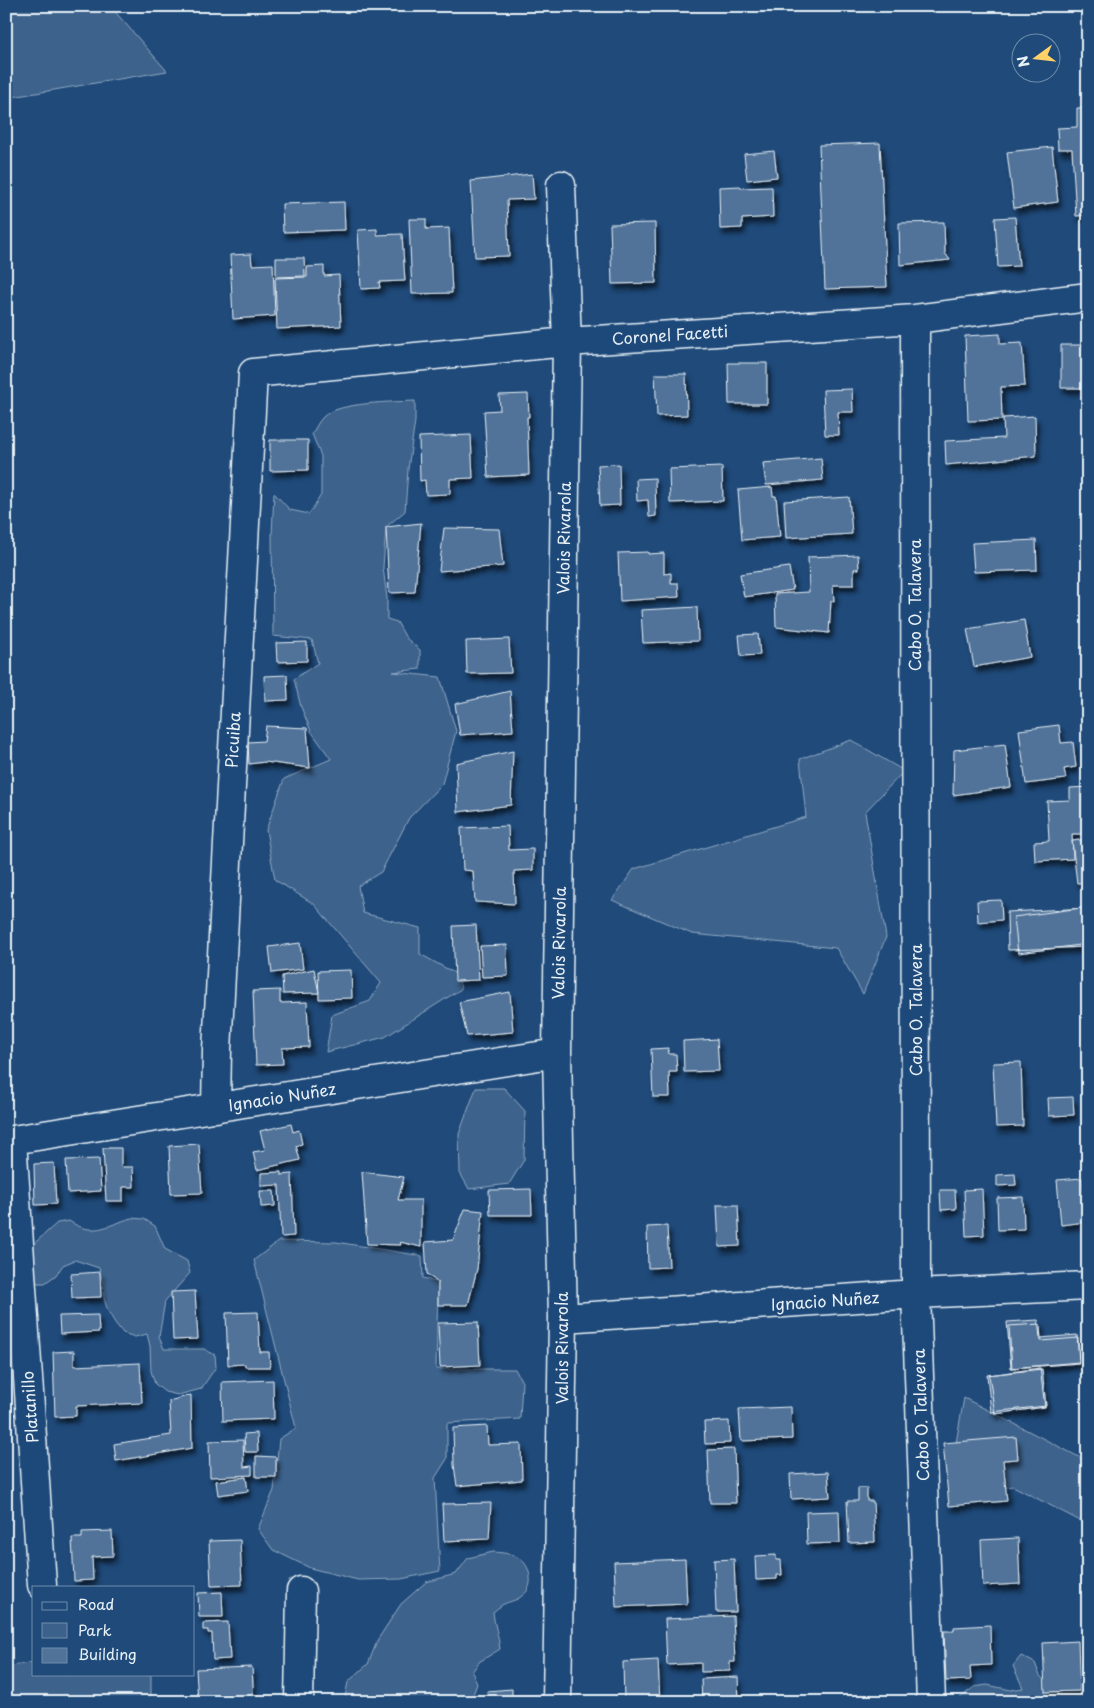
<svg xmlns="http://www.w3.org/2000/svg" width="1094" height="1708" font-family="'Playpen Sans',sans-serif">
<style>
.green{fill:#3c628c;stroke:#92aac2}
.building{fill:#517399;stroke:#e8f1f8;filter:url(#shadow)}
.lines{fill:none;stroke-linecap:round;stroke-linejoin:round}
.minor-casing{stroke:#e8f1f8;stroke-width:31}
.minor{stroke:#1f4a7a;stroke-width:28}
.labels{text-anchor:middle;stroke-width:4;stroke-linejoin:round;paint-order:stroke}
.street-label{font-size:16px;fill:#e8f1f8;stroke:#1f4a7a}
</style>
<defs>
<filter id="shadow"><feDropShadow dx="3" dy="5.5" stdDeviation="2.5" flood-color="#0009"/></filter>
</defs>
<rect width="100%" height="100%" fill="#1f4a7a"/>
<filter id="ink" filterUnits="userSpaceOnUse"><feTurbulence type="fractalNoise" baseFrequency=".02" numOctaves="2"/><feDisplacementMap in="SourceGraphic" scale="10" xChannelSelector="R" yChannelSelector="G"/><feConvolveMatrix kernelMatrix="1 2 1 2 8 2 1 2 1" color-interpolation-filters="sRGB"/></filter>
<g filter="url(#ink)">
<!-- green -->
<path class="green" d="M6 6H110L167 71 6 98Z
M415 401V421L408 469 405 511 386 527 383 567 387 598V619L397 622 406 638 420 650V669L393 672 440 677 456 731 442 784 409 818 381 872 358 886 363 913 420 928V954L458 975 461 989 385 1037 326 1052 332 1015 370 1001 381 983 314 904 275 880 266 830 284 779 331 759 311 731 301 707 294 679 318 663 312 640 273 636 272 534 274 493 290 510 309 514 321 495V456L312 434C315 429 318 422 323 417 337 402 394 402 415 401Z
M851 740 904 771 865 812 886 937 863 994 836 948 692 934 612 900 634 869 806 817 800 759Z
M476 1088H504L525 1111 524 1160 509 1184 469 1189 460 1173 459 1134Z
M131 1218 144 1219 155 1226 165 1249 187 1261 190 1273 165 1301 159 1337 164 1349H204L215 1355 216 1367 201 1389 178 1395 165 1392 155 1384 151 1371 150 1346 147 1334 135 1337 123 1333 115 1323 108 1311 104 1299 103 1284 99 1268 75 1260 63 1265 56 1275 45 1283H31L28 1249 57 1223 69 1221C93 1237 106 1226 131 1218Z
M279 1241 336 1242 422 1256 423 1278 438 1283 436 1369H515L522 1382 520 1419 447 1423V1459L435 1478 440 1571 401 1579 358 1580 310 1568 273 1550 258 1529 274 1490 279 1439 296 1428 254 1260Z
M964 1398 1083 1459H1088V1525L1013 1486 979 1492 954 1454Z
M493 1552C512 1553 528 1557 530 1578 531 1584 528 1592 523 1595 517 1601 509 1601 502 1605 499 1607 496 1610 493 1612 494 1625 499 1636 500 1649L479 1662 472 1672 477 1684 470 1702H344L348 1682 368 1664 378 1639 401 1604 426 1582 456 1574 468 1558Z
M1021 1656 1035 1663 1040 1676 1050 1685 1062 1687 1088 1685V1702H955L974 1687 987 1685 1011 1690 1023 1688 1013 1666Z
M34 1662V1674H151V1702H6V1667Z"/>
<!-- building -->
<path class="building" d="M1077 108H1088V215L1076 216 1072 149H1058L1057 128 1077 127Z
M880 143 887 287 825 289 819 145Z
M1052 147 1058 202 1014 208 1007 152Z
M774 151 777 177 747 180 744 154Z
M532 174 534 199 507 200 509 256 475 257 471 181Z
M740 186V188L772 187 773 217 742 219V228L720 229 719 187Z
M344 202 345 230 283 232 282 204Z
M1015 217 1019 266 998 267 995 218Z
M409 219H426V229L449 228 452 293 412 294Z
M944 222 945 253 950 260 900 265 899 223Z
M655 223 656 283 612 284 610 224Z
M377 229V235L402 234 405 281 379 282 380 288 361 289 358 230Z
M251 254 252 265 273 264 275 316 233 319 230 255Z
M276 258H304L305 276 276 277Z
M324 266V276L339 275 341 326 277 329 275 278 307 277V267Z
M1000 334V344L1022 343 1025 386 1001 387 1002 420 968 421 965 336Z
M1061 345H1088V388H1061Z
M728 363H767V404H729Z
M655 374H686L687 415 657 416Z
M852 389 853 412H838L839 435H825L823 390Z
M528 394 529 417H527L529 475 488 477 484 411 500 410 499 395Z
M1035 416 1036 456 946 465 945 441 1004 438 1003 418Z
M471 435 473 478 450 479V494L426 495 425 480 420 481 419 437Z
M270 440H308V470L270 471Z
M821 458 823 480 766 485 763 463Z
M619 464 620 505 600 506 598 465Z
M722 467 723 501 670 503 669 469Z
M655 478 656 516 649 517 648 500 637 501 636 479Z
M772 487 773 496H776L780 537 742 540 738 490Z
M849 497 852 534 786 538 784 501Z
M421 523 415 592 389 593 386 527Z
M444 528 499 529 503 566 439 571Z
M1036 540 1037 570 974 572 972 543Z
M648 552V554L664 553V574L671 573V583H678L679 597 620 601 618 553Z
M858 555 859 569H854V585H833L834 601H831L829 633 776 627 775 594 809 592 808 557Z
M789 567 793 590 744 597 740 574Z
M697 607 698 641 643 643 641 610Z
M1024 620 1030 657 974 667 967 629Z
M758 634 760 655 741 656 739 635Z
M509 639 511 673 467 674 466 641Z
M307 642V661L277 662 276 643Z
M287 675 288 700 265 701 264 676Z
M510 691 513 731 460 735 455 704Z
M1059 725 1061 743 1073 742 1076 767 1064 769 1066 779 1026 784 1019 730Z
M266 726 307 728 310 768 265 762 249 764 248 742 264 741Z
M1005 744 1011 787 953 795 954 750Z
M513 751 511 805 458 812 456 763Z
M1088 787V834H1072L1073 859 1035 861 1034 842 1049 841 1047 801 1070 800V788Z
M508 826 509 850 533 849V870L514 871 515 904 475 902 473 871 463 870 461 828Z
M1088 839V882L1077 883 1072 841Z
M1001 900 1002 920 978 922 977 901Z
M1088 907V944L1018 953 1014 917Z
M1088 908V947L1008 950 1007 912Z
M476 925 479 980 455 981 453 926Z
M300 943 303 969 272 973 269 947Z
M507 945 508 976 482 977 480 946Z
M314 969 319 993 283 994 282 976Z
M351 970 352 998 319 999 318 971Z
M280 990V1003L307 1002 309 1047 282 1048 283 1064 256 1065 253 991Z
M510 992 513 1032 467 1036 459 1002Z
M717 1039 719 1071 684 1072 683 1041Z
M668 1048 669 1054H676L677 1072H669L670 1097H653L651 1049Z
M1021 1062 1023 1126 996 1127 993 1063Z
M1073 1097 1074 1115 1049 1116 1048 1098Z
M291 1124 293 1132 299 1130 302 1144 296 1146 300 1160 257 1170 253 1152 265 1150 260 1131Z
M199 1144 202 1193 171 1194 169 1146Z
M103 1148H121V1167H133L134 1187H123V1201H106Z
M99 1159 101 1191 68 1193 66 1160Z
M54 1163 56 1204 35 1205 34 1164Z
M281 1172V1175L292 1174 294 1236 281 1237 279 1185 261 1186V1173Z
M362 1172 404 1177 398 1200H421V1247L400 1242 401 1245 367 1244Z
M1015 1174 1016 1185 997 1186V1175Z
M1082 1178 1086 1222 1061 1225 1057 1180Z
M531 1189 532 1215H490L489 1190Z
M982 1189 984 1235 966 1236 964 1190Z
M940 1190H955L956 1209 941 1210Z
M260 1191H274L275 1206 261 1207Z
M1023 1197 1024 1229 998 1230 997 1198Z
M717 1205H738L740 1246 719 1247Z
M465 1209 483 1211 477 1269 468 1305H438V1283L427 1274 425 1242 453 1240Z
M667 1226 669 1267 648 1268 647 1227Z
M100 1272 101 1297 72 1298 71 1274Z
M195 1291 198 1339 173 1340 171 1292Z
M258 1312 260 1352H269L270 1367H245V1364L228 1365 226 1313Z
M98 1315 99 1332 60 1334 59 1316Z
M1038 1320 1040 1338 1077 1335 1079 1362 1011 1368 1007 1322Z
M478 1322 480 1365 440 1367 438 1323Z
M1084 1322H1088V1360H1087Z
M1040 1324 1041 1341 1078 1338 1080 1363 1012 1368 1009 1326Z
M74 1351V1366L140 1363 142 1403 76 1406V1416L55 1417 53 1352Z
M1040 1368 1045 1407 995 1414 989 1375Z
M1042 1369 1046 1406 991 1412 987 1375Z
M273 1380 274 1419 223 1421 222 1382Z
M191 1395 192 1448 116 1461 114 1444 171 1435 169 1401Z
M791 1407 792 1439 741 1441 739 1409Z
M729 1421 730 1443 705 1444 704 1422Z
M487 1426 488 1445 521 1444 522 1480 457 1486 454 1465 453 1428Z
M257 1433 258 1452H245L244 1434Z
M1016 1437 1018 1459 1003 1460 1007 1501 949 1506 943 1443Z
M243 1440 244 1467 252 1466V1475L210 1477 209 1441Z
M734 1449 736 1503H710L708 1450Z
M256 1456 276 1457V1477H256Z
M828 1472 830 1497 791 1499 790 1474Z
M246 1477 248 1491 218 1495 216 1481Z
M858 1488H867V1501H873L875 1542 849 1543 847 1501H858Z
M491 1503 489 1539 444 1541 442 1504Z
M839 1511 840 1543 807 1544 806 1512Z
M112 1531 113 1556 92 1557 93 1580 74 1581 72 1538H82V1532Z
M1018 1538 1020 1584 983 1586 981 1540Z
M240 1540 242 1585 211 1586 209 1541Z
M776 1555V1560H781L782 1575H777V1579L756 1580 755 1556Z
M685 1559 687 1604 616 1607 614 1562Z
M734 1559 736 1612H716L714 1560Z
M1088 1560V1591L1082 1592 1081 1561Z
M222 1592 223 1617H199L198 1593Z
M733 1616 735 1662H730V1671L701 1672V1663L667 1665 665 1619Z
M228 1622 230 1659 213 1660 212 1633H208V1630H203V1623Z
M990 1625 991 1665 970 1666 971 1680 946 1681 944 1631H954V1627Z
M1078 1641 1080 1691 1045 1692 1043 1643Z
M658 1660 660 1702H624L623 1662Z
M252 1667 254 1702H198L196 1669Z
M738 1677 739 1702H702L701 1679Z
M512 1689V1702H488L487 1691Z"/>
<g class="lines">
<!-- minor casing -->
<g class="minor-casing">
<path id="minor" d="M915 319 916 1294 931 1702
M216 1108 217 1050 253 373 567 342 915 319 1088 297
M12 1140 42 1585
M6 1141 557 1053
M563 1318 916 1294 1088 1286
M299 1702 301 1591
M557 1702 563 1318 557 1053 567 342 561 185"/>
</g>
<!-- minor -->
<use href="#minor" class="minor"/>
</g>
</g>
<g class="labels">
<!-- street labels -->
<g class="street-label">
<text transform="translate(670 335) rotate(-4)" y="6">Coronel Facetti</text>
<text transform="translate(564 538) rotate(-89)" y="6">Valois Rivarola</text>
<text transform="translate(915 605) rotate(-90)" y="6">Cabo O. Talavera</text>
<text transform="translate(233 740) rotate(-87)" y="6">Picuiba</text>
<text transform="translate(559 943) rotate(-89)" y="6">Valois Rivarola</text>
<text transform="translate(916 1010) rotate(-90)" y="6">Cabo O. Talavera</text>
<text transform="translate(282 1097) rotate(-9)" y="6">Ignacio Nuñez</text>
<text transform="translate(825 1301) rotate(-4)" y="6">Ignacio Nuñez</text>
<text transform="translate(562 1348) rotate(-90)" y="6">Valois Rivarola</text>
<text transform="translate(30 1407) rotate(-94)" y="6">Platanillo</text>
<text transform="translate(921 1415) rotate(-92)" y="6">Cabo O. Talavera</text>
</g>
</g>
<!-- margin -->
<rect width="1094" height="1708" fill="none" stroke="#1f4a7a" stroke-width="25"/>
<rect x="12" y="12" width="1069" height="1683" fill="none" stroke="#e8f1f8" stroke-width="2" filter="url(#ink)"/>
<!-- legend -->
<rect x="32" y="1586" width="162" height="90" fill="#1f4a7a" stroke="#6f8dac"/>
<rect x="42" y="1602" width="25" height="8" fill="#1f4a7a" stroke="#6f8dac"/>
<text x="78" y="1610" font-size="15" fill="#e8f1f8">Road</text>
<rect x="42" y="1623" width="25" height="15" fill="#3c628c" stroke="#6f8dac"/>
<text x="78" y="1636" font-size="15" fill="#e8f1f8">Park</text>
<rect x="42" y="1648" width="25" height="15" fill="#517399" stroke="#6f8dac"/>
<text x="78" y="1660" font-size="15" fill="#e8f1f8">Building</text>
<!-- north arrow -->
<g transform="translate(1036 58) rotate(255)"><circle r="24" fill="#1f4a7a" stroke="#6f8dac"/>
<path d="M0-4L9 19L0 12L-9 19Z" fill="#ffd166"/>
<text y="-8" font-size="14" font-weight="bold" text-anchor="middle" fill="#e8f1f8">N</text>
</g>
</svg>
